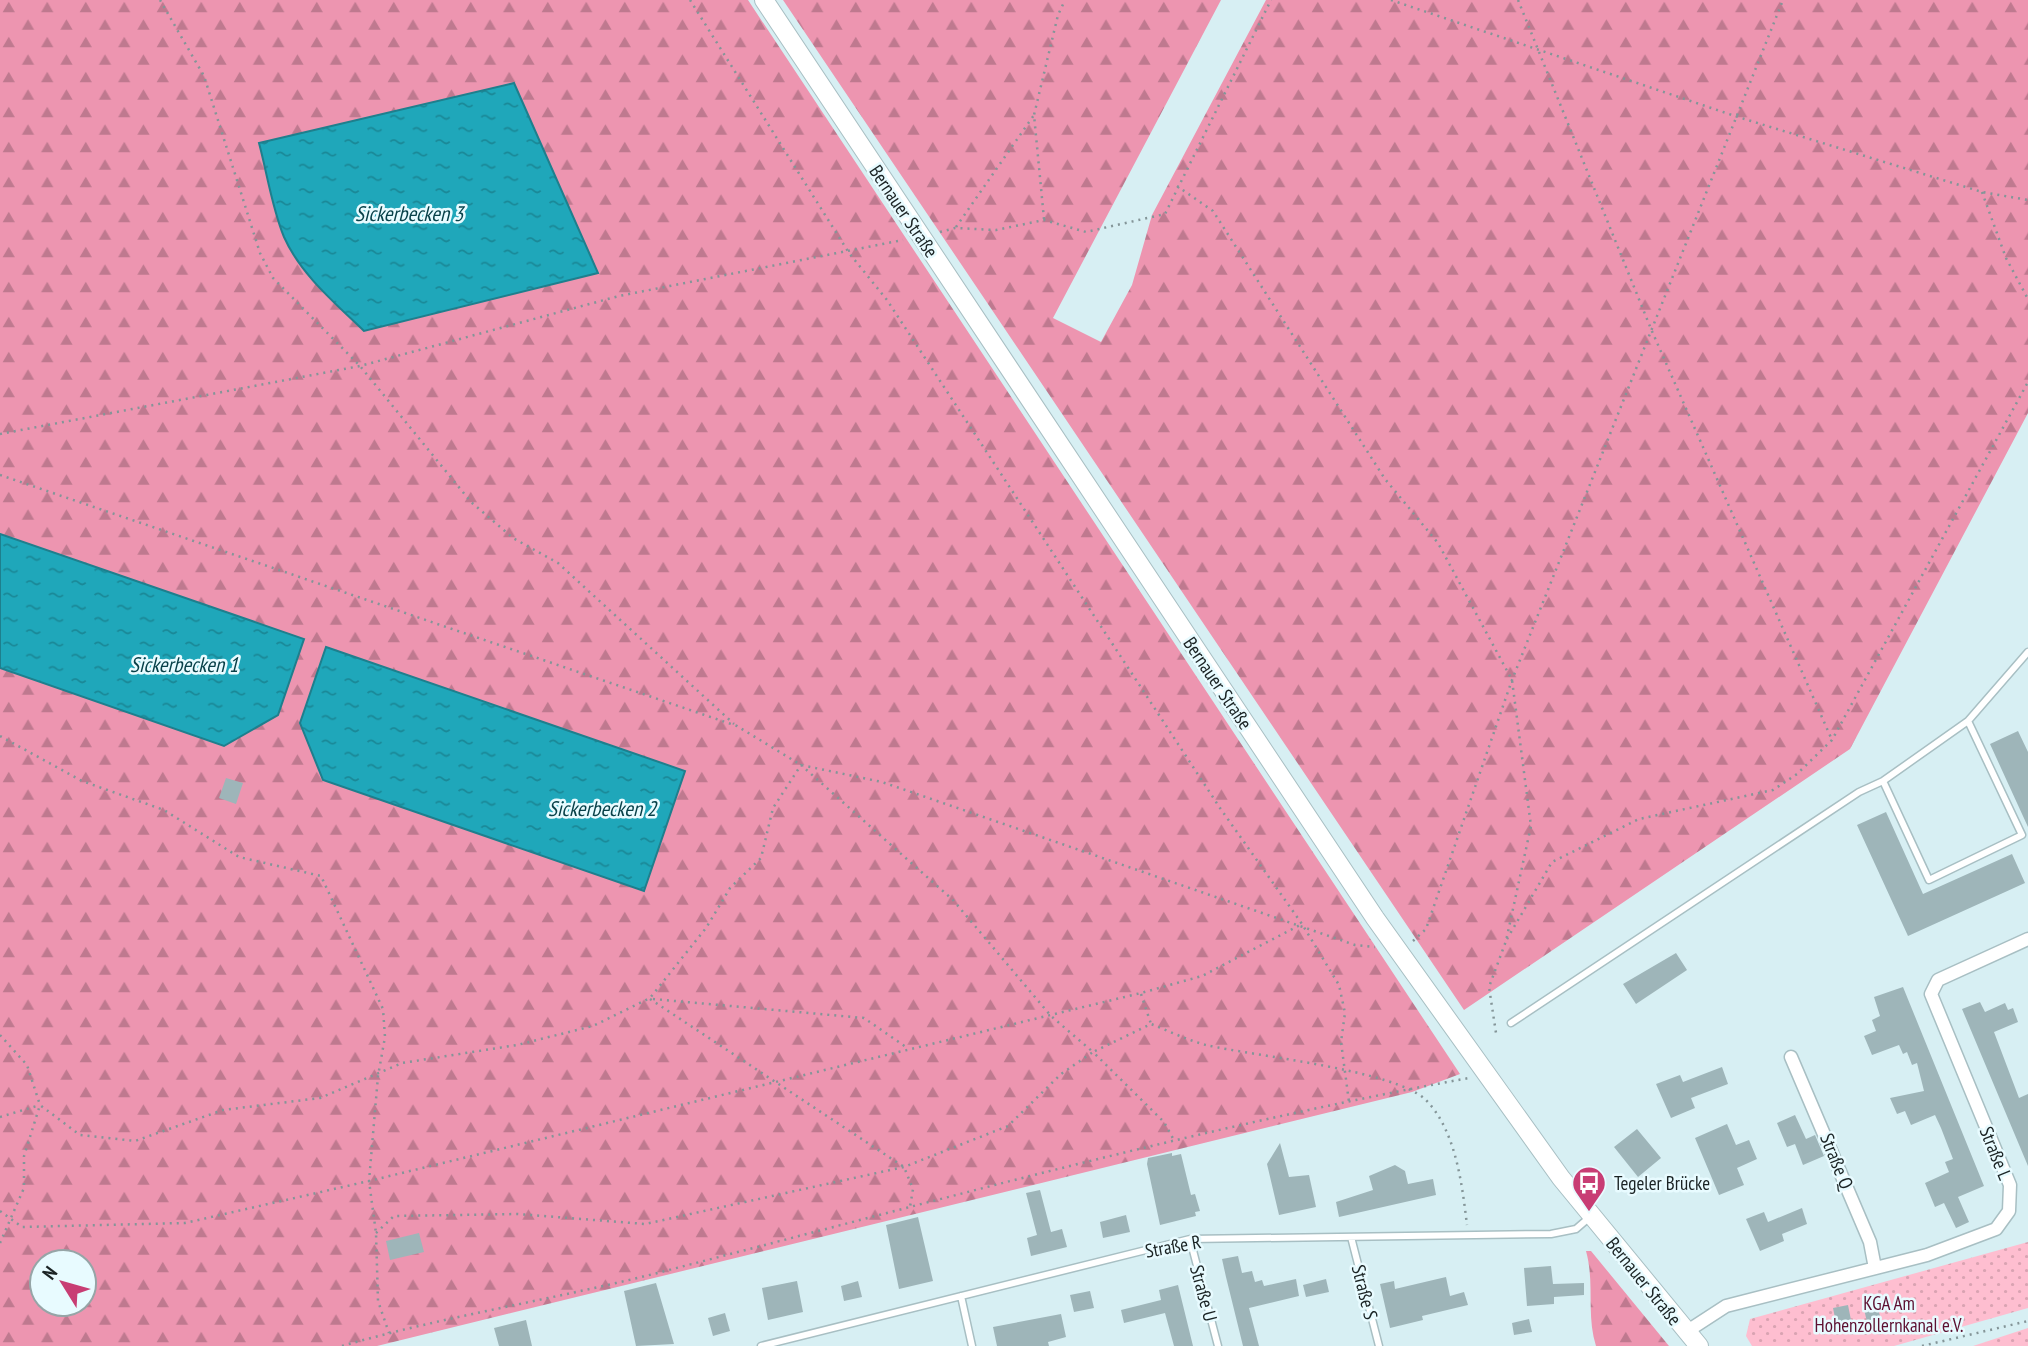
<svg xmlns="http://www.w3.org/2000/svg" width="2028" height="1346" font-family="'PT Sans Narrow',sans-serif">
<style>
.green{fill:url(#green-dots)}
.forest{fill:url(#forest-firs);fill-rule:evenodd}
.water{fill:url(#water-ripples);stroke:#1e7f8d;stroke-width:2}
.building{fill:#9eb5b9}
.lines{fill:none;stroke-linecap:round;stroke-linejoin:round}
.lane-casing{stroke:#a8bfc3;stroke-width:9}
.street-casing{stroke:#a8bfc3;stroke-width:15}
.secondary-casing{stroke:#a8bfc3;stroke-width:20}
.path{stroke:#849598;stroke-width:2.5;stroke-dasharray:2 5;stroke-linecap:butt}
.lane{stroke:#fff;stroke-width:6}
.street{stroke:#fff;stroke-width:12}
.secondary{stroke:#fff;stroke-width:18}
.labels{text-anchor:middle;stroke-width:5;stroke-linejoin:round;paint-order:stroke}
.street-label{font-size:19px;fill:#1a2324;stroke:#e8fbff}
.poi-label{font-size:19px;fill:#1a2324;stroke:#e8fbff;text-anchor:start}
.park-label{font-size:19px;fill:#5d1031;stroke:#e8fbff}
.water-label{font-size:21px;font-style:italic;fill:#084149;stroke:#e8fbff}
</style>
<defs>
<pattern id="green-dots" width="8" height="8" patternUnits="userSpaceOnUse" patternTransform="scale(1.75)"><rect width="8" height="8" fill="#febed0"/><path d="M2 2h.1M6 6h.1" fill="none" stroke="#d9a3b2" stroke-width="1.8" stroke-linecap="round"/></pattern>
<pattern id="forest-firs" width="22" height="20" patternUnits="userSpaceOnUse" patternTransform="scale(1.75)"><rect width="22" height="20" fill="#ed95b0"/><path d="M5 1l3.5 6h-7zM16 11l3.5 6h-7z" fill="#bf798f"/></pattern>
<pattern id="water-ripples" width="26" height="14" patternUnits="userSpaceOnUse" patternTransform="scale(1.75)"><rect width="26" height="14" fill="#1fa7ba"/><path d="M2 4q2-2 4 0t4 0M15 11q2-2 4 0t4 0" fill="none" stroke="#1a8897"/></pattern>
</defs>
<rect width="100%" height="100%" fill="#d7eff3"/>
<!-- green -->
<path class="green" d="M2028 1242V1308L1894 1346H1752L1746 1336 1750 1319Z
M2028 1328V1346H1973Z"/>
<!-- forest -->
<path class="forest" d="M0 0H748L1460 1074 1412 1092 377 1346H0V668L224 745 304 639 0 534ZM326 647 685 771 644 890 323 780ZM42 1262H84V1304H42Z
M783 0H1221L1053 318 1101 342 1132 285 1152 215 1266 0H2028V413L1850 749 1464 1010Z
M1586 1251H1591L1669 1346H1596C1586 1314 1595 1283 1586 1251Z"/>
<!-- water -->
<path class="water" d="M514 83 598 273 364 331C335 303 301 275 284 237 272 208 267 173 259 143Z
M0 534 304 639 278 715 224 746 0 668Z
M326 647 685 771 644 891 323 780 300 723Z"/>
<!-- building -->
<path class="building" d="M2018 731 2028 752V827L1990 744Z
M226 778 243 783 236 804 219 798Z
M1886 812 1923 894 2012 854 2025 883 1908 936 1857 825Z
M1676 953 1687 970 1636 1004 1623 984Z
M1903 987 1984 1186 1958 1197 1969 1222 1956 1228 1944 1203 1935 1207 1925 1183 1949 1172 1945 1162 1953 1159 1941 1128 1935 1115 1911 1125 1905 1111 1897 1114 1890 1098 1924 1091 1917 1063 1912 1065 1907 1052 1903 1054 1899 1045 1872 1055 1864 1036 1876 1031 1872 1020 1880 1016 1874 997Z
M1980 1002 1985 1012 2005 1003 2008 1010 2013 1008 2018 1022 1994 1032 2019 1098 2028 1094V1166L1962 1009Z
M1722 1067 1728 1084 1691 1098 1695 1108 1671 1118 1656 1084 1680 1075 1683 1082Z
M1795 1115 1806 1139 1815 1135 1824 1156 1803 1165 1795 1144 1787 1147 1777 1123Z
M1727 1124 1736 1145 1749 1140 1757 1159 1737 1168 1744 1185 1719 1195 1695 1138Z
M1637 1129 1661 1158 1638 1177 1614 1147Z
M1280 1143 1289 1177 1309 1175 1316 1207 1279 1215 1267 1164Z
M1172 1153V1156L1181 1154 1191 1195 1195 1194 1200 1211 1195 1212 1196 1216 1160 1225 1147 1164 1148 1158Z
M1395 1165 1405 1171 1408 1184 1433 1179 1436 1195 1339 1217 1336 1202 1373 1190 1369 1176Z
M1040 1190 1051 1232 1062 1229 1067 1247 1031 1256 1027 1238 1037 1235 1026 1193Z
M1802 1208 1807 1224 1782 1234 1784 1241 1760 1251 1746 1219 1764 1212 1768 1222Z
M1126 1215 1130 1232 1103 1238 1100 1222Z
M918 1217 933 1281 899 1289 886 1225Z
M419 1233 424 1252 390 1260 386 1241Z
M1238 1256 1242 1273 1252 1271 1255 1282 1262 1280 1264 1286 1296 1279 1299 1296 1249 1308 1259 1346H1243L1226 1277 1222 1259Z
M1551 1266 1553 1284 1584 1283V1295L1554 1297V1304L1527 1306 1524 1268Z
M1446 1277 1450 1296 1464 1292 1468 1305 1422 1316 1423 1320 1390 1328 1380 1284 1394 1281 1395 1289Z
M1326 1279 1329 1292 1306 1297 1303 1285Z
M797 1281 803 1312 768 1320 762 1288Z
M858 1281 862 1297 844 1301 841 1286Z
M656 1283 674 1344 636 1346 624 1291Z
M1178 1285 1193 1346H1174L1165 1313 1124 1323 1121 1310 1161 1300 1159 1290Z
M1090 1291 1094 1308 1074 1312 1070 1295Z
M1848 1305 1851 1320 1836 1323 1833 1308Z
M1877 1306 1881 1319 1867 1322 1864 1309Z
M725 1313 730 1331 713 1336 708 1318Z
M1061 1314 1066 1337 1048 1342 1049 1346H997L993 1327Z
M1529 1319 1532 1332 1514 1335 1512 1323Z
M526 1320 532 1346H499L494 1328Z"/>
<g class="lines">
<!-- lane casing -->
<g class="lane-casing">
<path id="lane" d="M1883 781 1929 880 2022 835 1968 721
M1511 1023 1859 792 1883 781 1968 721 2028 652
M1351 1237 1379 1346
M1190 1239 1218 1346
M961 1296 972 1346
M761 1346 1190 1239 1551 1234 1576 1229 1591 1216"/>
</g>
<!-- street casing -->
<g class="street-casing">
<path id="street" d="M1791 1057 1870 1242 1875 1268
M1686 1332 1726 1306 1927 1255 1996 1229 2009 1211 2010 1185 1931 994 1938 980 2028 939"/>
</g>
<!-- secondary casing -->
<g class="secondary-casing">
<path id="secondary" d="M764 0 1375 918 1561 1178 1699 1346"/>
</g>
<!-- path -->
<path class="path" d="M160 0 204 76 260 253 273 278 360 366 471 502 513 538 558 563 734 724
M690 0 849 253 887 300 1220 808 1302 924 1339 985 1345 1013 1341 1042 1349 1102
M1391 0 1738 117 1982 192 2028 200
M1518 0 1651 329 1832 740
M1177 186 1213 211 1385 479 1438 543 1512 680 1531 826 1506 941 1489 987 1496 1033
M1982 192 2006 258 2028 299
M1044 219 1034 115 1058 15 1065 0
M956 227 1034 115
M940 232 955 228 996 230 1044 220 1086 232 1165 214 1271 0
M0 434 360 366 619 296 903 240
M0 475 737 726 801 765 882 782 1355 945 1375 947
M0 736 82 781 164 810 239 857 321 876 383 1009 385 1037 378 1076 369 1181 376 1233 378 1301 389 1333
M1507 939 1552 862 1639 819 1773 790 1797 774 1832 740 2028 382
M1413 941 1426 929 1512 680 1783 0
M1141 994 1151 1024
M650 999 904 1167 913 1189 910 1207
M653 999 864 1018 906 1047
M0 1035 27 1065 40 1105 80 1135 135 1141 223 1110 320 1098 402 1063 517 1045 593 1026 650 998 706 928 730 888 761 858 773 808 801 765 953 900 1051 1016 1093 1052 1151 1024C1169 1031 1187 1040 1206 1045 1254 1056 1395 1070 1426 1100 1456 1131 1462 1184 1467 1225
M0 1117 40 1105
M0 1211 22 1227 185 1223 369 1181 1141 993 1202 976 1300 925
M376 1233 394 1216 518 1214 645 1224 904 1167 1008 1126 1061 1074 1093 1052 1164 1122 1175 1142
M0 1243 24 1188V1156L40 1105
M342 1346C449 1315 558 1299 665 1271 932 1202 1199 1127 1469 1078
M1922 1346 2028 1321"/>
<!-- lane -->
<use href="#lane" class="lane"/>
<!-- street -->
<use href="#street" class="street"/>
<!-- secondary -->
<use href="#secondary" class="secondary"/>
</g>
<!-- icons -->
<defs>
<g id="bus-pin" transform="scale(1.75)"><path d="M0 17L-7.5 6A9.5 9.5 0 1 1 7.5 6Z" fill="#c83d74" stroke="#e8fbff"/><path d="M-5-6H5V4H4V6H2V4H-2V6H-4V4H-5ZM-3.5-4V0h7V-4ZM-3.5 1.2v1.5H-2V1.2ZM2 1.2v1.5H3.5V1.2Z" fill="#fff"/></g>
</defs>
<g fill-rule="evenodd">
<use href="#bus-pin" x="1589" y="1183"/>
</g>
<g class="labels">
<!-- street labels -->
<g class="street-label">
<text transform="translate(904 211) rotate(56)" y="7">Bernauer Straße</text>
<text transform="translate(1218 683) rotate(56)" y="7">Bernauer Straße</text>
<text transform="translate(1996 1153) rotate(68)" y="7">Straße L</text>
<text transform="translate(1837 1161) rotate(68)" y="7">Straße Q</text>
<text transform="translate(1173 1246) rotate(-10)" y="7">Straße R</text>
<text transform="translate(1644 1281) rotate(51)" y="7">Bernauer Straße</text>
<text transform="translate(1365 1292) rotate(76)" y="7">Straße S</text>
<text transform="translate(1204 1293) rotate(75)" y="7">Straße U</text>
</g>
<!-- poi labels -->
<g class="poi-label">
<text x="1614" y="1190">Tegeler Brücke</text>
</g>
<!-- park labels -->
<g class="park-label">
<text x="1889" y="1310">KGA Am<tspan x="1889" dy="22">Hohenzollernkanal e.V.</tspan></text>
</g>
<!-- water labels -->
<g class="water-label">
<text x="409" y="221">Sickerbecken 3</text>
<text x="184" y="672">Sickerbecken 1</text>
<text x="602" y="816">Sickerbecken 2</text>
</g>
</g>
<!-- north arrow -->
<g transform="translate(63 1283) rotate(307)"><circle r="33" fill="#e8fbff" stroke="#96a5a7" stroke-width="2"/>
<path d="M0-5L12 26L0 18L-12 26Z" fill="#c83d74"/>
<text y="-10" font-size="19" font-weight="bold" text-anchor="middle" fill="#1a2324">N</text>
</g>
</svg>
